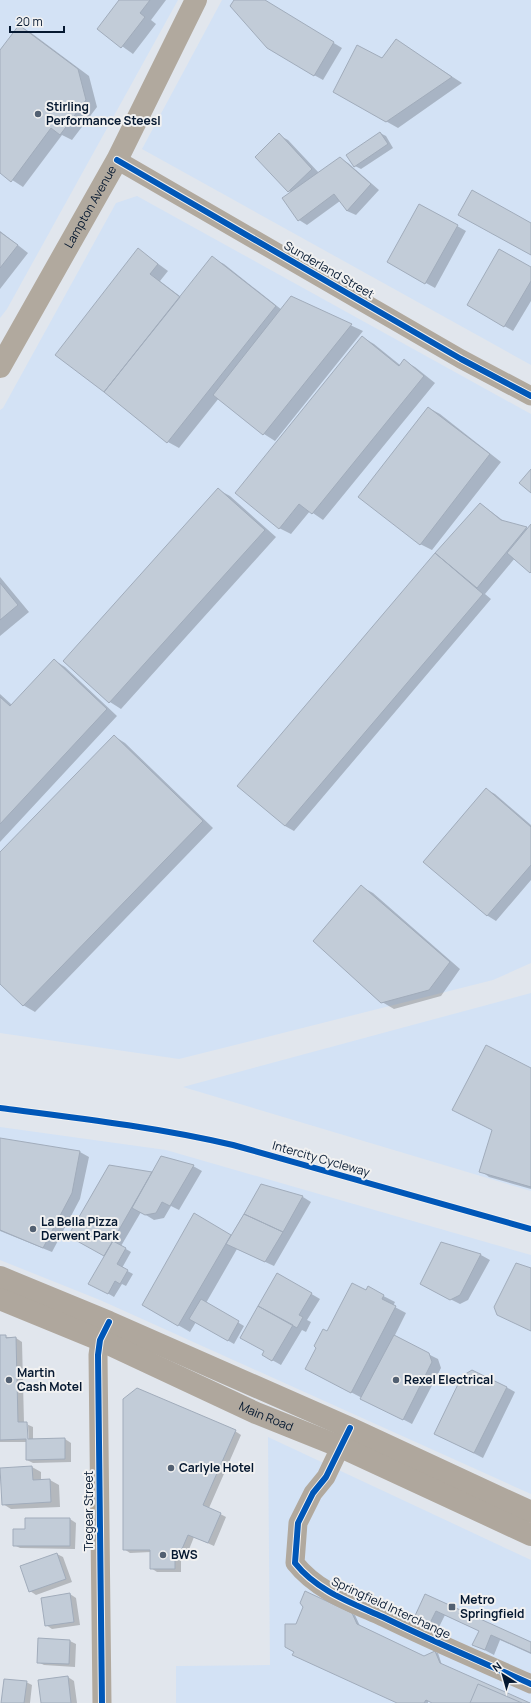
<svg xmlns="http://www.w3.org/2000/svg" width="531" height="1703" font-family="Manrope,sans-serif">
<style>
.built{fill:#d3e2f5}
.shadow{fill:#0003;fill-rule:evenodd}
.building{fill:#c2ccd8;stroke:#a1acbb}
.lines{fill:none;stroke-linecap:round;stroke-linejoin:round}
.minor{stroke:#b1a99e;stroke-width:19}
.tertiary{stroke:#b1a99e;stroke-width:22}
.secondary{stroke:#afa79d;stroke-width:22}
.cycleway-casing{stroke:#f1f1f1;stroke-width:8}
.cycleway{stroke:#0057b8;stroke-width:6}
.poi-dot{fill:#526072;stroke:#f1f1f1;stroke-width:1.5}
.labels{text-anchor:middle;stroke-width:4;stroke-linejoin:round;paint-order:stroke}
.poi-label{font-size:12px;font-weight:bold;fill:#051830;stroke:#f1f1f1;text-anchor:start}
.street-label{font-size:12px;fill:#051830;stroke:#f1f1f1}
</style>
<rect width="100%" height="100%" fill="#e1e6ed"/>
<!-- built -->
<path class="built" d="M0 0H178L7 309 0 318Z
M222 0H531V365L142 149Z
M137 196 531 414V963L493 980 179 1059 0 1033V410L3 408 116 203Z
M531 993V1191L183 1087Z
M0 1127 166 1150 531 1255V1494L100 1300 0 1260Z
M268 1437 531 1560V1703H176V1666L270 1665Z"/>
<!-- shadow -->
<path class="shadow" d="M120 0H166L151 20 156 24 133 54 98 29Z
M235 0H263L342 48 323 80 314 75Z
M19 26 30 32 89 76 97 107 72 140 62 135 23 187 0 172V51Z
M396 40 462 83 398 128 334 92 383 59Z
M380 133 386 136 393 148 361 169 355 166Z
M279 135 288 140 319 173 340 158 348 163 379 190 356 215 347 211 340 201 307 225 299 220 291 192 288 191Z
M420 205 466 231 435 288 388 262Z
M0 231 28 253 0 289Z
M138 249 168 271 160 281 181 297 212 258 224 264 282 310 292 298 363 331 275 441 264 434 219 398 179 448 168 442Z
M531 268V301L513 331 468 305Z
M362 337 374 344 400 365 404 361 415 367 435 383 323 520 310 511 291 534 279 528Z
M429 408 440 414 501 462 432 550 420 544Z
M219 490 230 496 276 537 121 709 110 702 64 661Z
M481 504 505 522 529 529 531 526V572L515 558 485 594 491 599 294 831 285 826 436 554Z
M0 577 29 612 0 636Z
M54 660 65 667 117 716 0 842V694L12 705Z
M114 736 125 743 213 828 35 1012 23 1005 0 983V853Z
M486 789 495 794 531 825V880L496 921 488 916 424 862Z
M362 887 373 893 460 969 441 996 394 1009 382 1002Z
M531 1069V1189L489 1177 481 1171 493 1130Z
M0 1140 80 1152 89 1157 80 1199 52 1252 0 1231Z
M109 1166 153 1173 193 1166 202 1171 179 1210 171 1206 164 1218 154 1220 141 1212 121 1246 131 1252 122 1268 133 1274 126 1286 122 1284 114 1297 90 1283 105 1256 70 1235Z
M261 1185 303 1197 311 1202 274 1266 237 1249 206 1303 244 1326 234 1344 196 1322 190 1332 143 1305 194 1215 231 1236Z
M442 1244 481 1255 490 1260 468 1300 460 1304 430 1289Z
M278 1274 320 1299 307 1320 311 1322 306 1332 302 1330 281 1365 263 1355 265 1351Z
M368 1288 395 1302 393 1306 406 1313 394 1337 438 1359 441 1368 412 1424 318 1375 327 1332Z
M0 1336 16 1338 22 1342 24 1423 33 1427V1440L65 1439 71 1443V1462L33 1463 27 1460V1442H0ZM26 1425H28L29 1444H27Z
M506 1387 515 1392 483 1458 436 1434Z
M235 1431 241 1435 209 1508 226 1517 214 1546 194 1537 188 1552H181V1572H157L151 1568V1552L130 1553 124 1549Z
M32 1467 41 1472V1480H50L59 1485 60 1507 11 1509 3 1504Z
M70 1519 76 1523 75 1549 20 1548 14 1545 26 1530Z
M57 1554 63 1557 72 1582 36 1595 30 1591Z
M70 1594 76 1598 80 1625 52 1629 46 1625Z
M426 1596 531 1643V1654L500 1640 494 1655 473 1644 480 1631 445 1615 438 1629 424 1623Z
M352 1614 355 1615 360 1626 424 1657 435 1652 438 1653 442 1665 527 1703H433L428 1701V1703H399L295 1651 297 1625Z
M39 1639 70 1641 76 1644 75 1667 44 1665 38 1662Z
M68 1677 74 1681 77 1703H42Z
M26 1682 32 1685 30 1703H2Z"/>
<!-- building -->
<path class="building" d="M119 0H150L140 13 145 17 121 48 97 29Z
M234 0H265L334 42 314 76 267 48 230 6Z
M19 25 78 69 86 100 60 135 51 128 11 182 0 173V50Z
M396 39 452 77 386 122 333 92 357 45 382 58Z
M380 132 388 144 354 167 346 155Z
M279 133 312 169 288 192 255 157Z
M340 157 371 184 347 211 334 194 298 221 282 198Z
M472 190 531 223V255L458 215Z
M419 204 458 225 425 284 387 262Z
M0 232 18 245 0 268Z
M138 248 158 264 150 274 180 297 104 392 55 355Z
M499 249 531 267V281L504 327 467 305Z
M212 256 276 306 167 443 104 392Z
M291 296 352 324 263 435 213 395Z
M362 336 399 366 404 359 424 376 312 514 299 504 279 529 235 493Z
M428 407 490 454 420 545 358 497Z
M531 469V493L519 483Z
M218 488 265 530 109 703 63 661Z
M480 503 501 520 527 527 477 588 435 553Z
M531 524V572L530 573 507 553Z
M435 553 483 594 285 826 237 786Z
M0 583 18 605 0 620Z
M54 659 107 709 0 824V697L10 706Z
M114 735 203 821 23 1006 0 984V852Z
M486 788 531 827V865L487 916 423 862Z
M361 885 450 962 429 990 381 1003 313 941Z
M486 1045 531 1068V1187L479 1172 492 1130 452 1110Z
M0 1138 80 1151 72 1193 43 1248 0 1230Z
M161 1156 194 1165 170 1206 162 1202 156 1213 145 1215 132 1208Z
M109 1165 152 1172 104 1256 68 1236Z
M261 1184 303 1196 283 1232 244 1214Z
M194 1213 231 1235 178 1326 142 1305Z
M244 1214 283 1232 265 1262 226 1244Z
M113 1241 126 1248 117 1264 128 1270 120 1284 115 1281 108 1294 88 1284Z
M441 1242 481 1254 460 1295 450 1300 420 1284Z
M516 1263 531 1268V1331L497 1315 494 1307Z
M277 1273 312 1293 299 1315 303 1317 297 1328 258 1306Z
M352 1283 366 1290 368 1286 384 1295 382 1299 396 1306 351 1393 305 1369 316 1348 314 1346 323 1329 327 1331Z
M201 1299 239 1321 228 1341 189 1319Z
M258 1306 293 1325 272 1361 262 1355 264 1351 240 1338Z
M0 1335H6V1338L16 1337 18 1422H27L28 1439 65 1438V1459L26 1460V1439L0 1440Z
M394 1335 429 1353 432 1362 403 1420 360 1399Z
M472 1370 507 1387 474 1453 434 1434 462 1376Z
M137 1388 236 1430 203 1505 221 1513 208 1543 188 1535 182 1549H175V1569H150V1550H123V1399Z
M32 1466 33 1480 50 1479 51 1502 2 1505 0 1468Z
M25 1518H70V1546H13V1529H25Z
M57 1553 66 1579 29 1592 20 1566Z
M305 1591 352 1613 357 1624 424 1656 435 1651 440 1663 530 1703H432L426 1700 424 1703H397L292 1655 294 1652 285 1647V1624H296L303 1607 300 1603Z
M70 1593 74 1622 45 1626 41 1598Z
M425 1594 531 1642V1653L491 1635 485 1650 472 1645 479 1631 436 1611 429 1625 414 1618Z
M38 1638 70 1640 69 1664 37 1663Z
M68 1676 71 1703H41L38 1680Z
M4 1679 27 1681 24 1703H1Z
M478 1684 522 1703H470Z"/>
<g class="lines">
<!-- minor -->
<path class="minor" d="M117 160 461 359 531 396
M347 1433 326 1477 313 1493 298 1523 295 1563C317 1591 352 1603 383 1617 432 1641 482 1662 531 1684
M102 1703 98 1355 100 1340 106 1328"/>
<!-- tertiary -->
<path class="tertiary" id="s1" d="M0 367 117 160 196 0"/>
<!-- secondary -->
<g class="secondary">
<path d="M0 1277 109 1322 350 1428 531 1512"/>
<path id="s2" d="M0 1299 100 1340 256 1413 341 1447 531 1535"/>
</g>
<!-- cycleway casing -->
<g class="cycleway-casing">
<path id="cycleway" d="M117 160 461 359 531 396
M0 1108C78 1118 156 1127 233 1145L531 1229
M350 1428 326 1477 313 1493 298 1523 295 1563C317 1591 352 1603 383 1617 432 1641 482 1662 531 1684
M102 1703 98 1355 100 1340 109 1322"/>
</g>
<!-- cycleway -->
<use href="#cycleway" class="cycleway"/>
</g>
<!-- markers -->
<g class="poi-dot">
<circle cx="38" cy="114" r="4"/>
<circle cx="33" cy="1229" r="4"/>
<circle cx="9" cy="1380" r="4"/>
<circle cx="396" cy="1380" r="4"/>
<circle cx="171" cy="1468" r="4"/>
<circle cx="163" cy="1555" r="4"/>
<rect x="448" y="1603" width="8" height="8" rx="2"/>
</g>
<g class="labels">
<!-- poi labels -->
<g class="poi-label">
<text x="46" y="111">Stirling<tspan x="46" dy="14">Performance Steesl</tspan></text>
<text x="41" y="1226">La Bella Pizza<tspan x="41" dy="14">Derwent Park</tspan></text>
<text x="17" y="1377">Martin<tspan x="17" dy="14">Cash Motel</tspan></text>
<text x="404" y="1384">Rexel Electrical</text>
<text x="179" y="1472">Carlyle Hotel</text>
<text x="171" y="1559">BWS</text>
<text x="460" y="1604">Metro<tspan x="460" dy="14">Springfield</tspan></text>
</g>
<!-- street labels -->
<g class="street-label">
<text dy="4" stroke="none"><textPath href="#s1" startOffset="184">Lampton Avenue</textPath></text>
<text transform="translate(329 270) rotate(30)" y="4">Sunderland Street</text>
<text transform="translate(321 1159) rotate(16)" y="4">Intercity Cycleway</text>
<text dy="4" stroke="none"><textPath href="#s2" startOffset="291">Main Road</textPath></text>
<text transform="translate(89 1511) rotate(-90)" y="4">Tregear Street</text>
<text transform="translate(391 1608) rotate(25)" y="4">Springfield Interchange</text>
</g>
</g>
<!-- north arrow -->
<g transform="translate(503 1675) rotate(323)" stroke="#f1f1f1" stroke-width="3" paint-order="stroke">
<path d="M0-3L7 15L0 10L-7 15Z" fill="#051830"/>
<text y="-6" font-size="11" font-weight="bold" text-anchor="middle" fill="#051830">N</text>
</g>
<!-- scale -->
<path d="M10 26v6h54v-6" fill="none" stroke="#051830" stroke-width="2"/>
<text x="16" y="26" font-size="12" fill="#051830" stroke="#f1f1f1" stroke-width="3" paint-order="stroke">20 m</text>
</svg>
